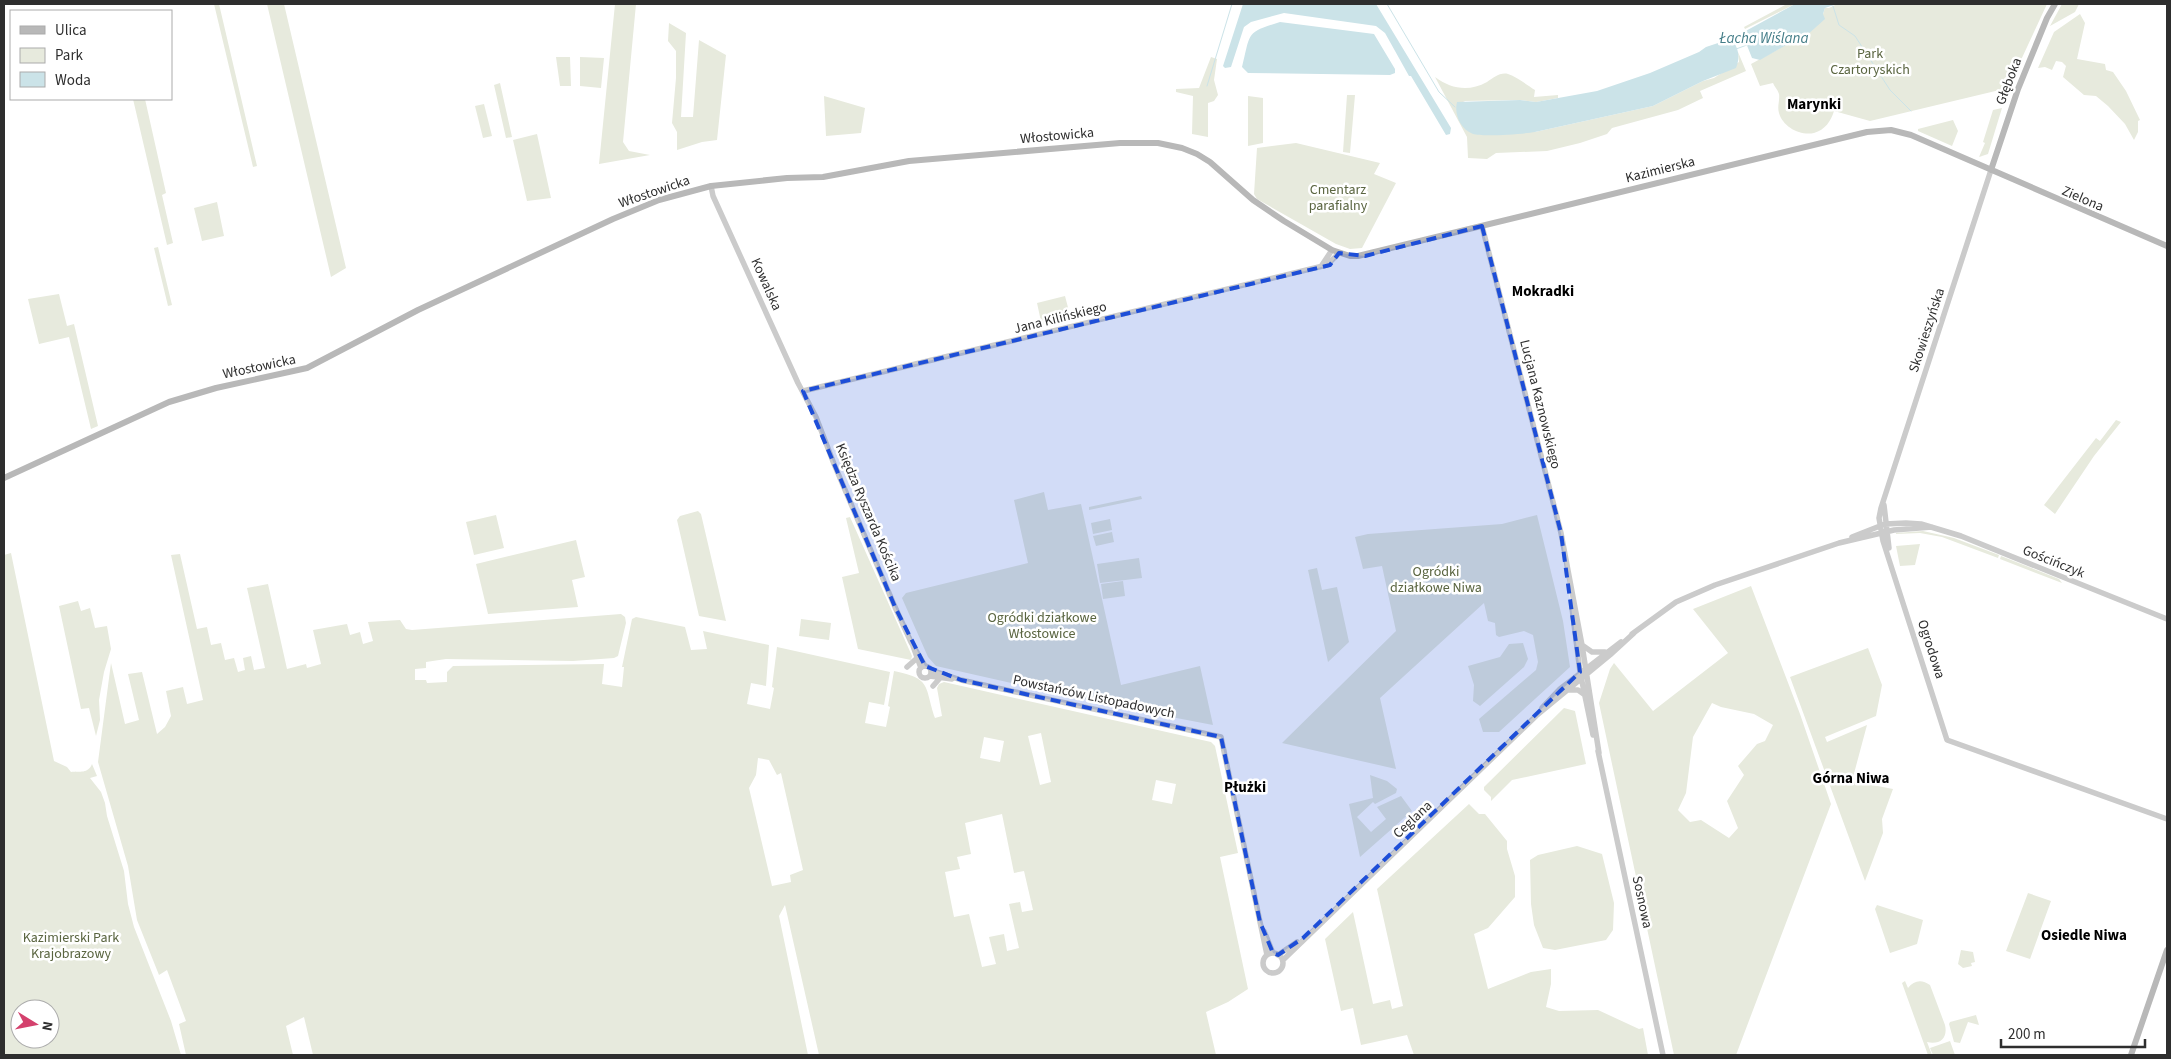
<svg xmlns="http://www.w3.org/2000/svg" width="2171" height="1059" font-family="'Source Sans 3',sans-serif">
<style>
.green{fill:#e7eadd;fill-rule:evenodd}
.water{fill:#cbe3e8}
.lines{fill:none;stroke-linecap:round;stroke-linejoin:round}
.stream{stroke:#cbe3e8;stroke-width:1}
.tertiary{stroke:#cbcbcb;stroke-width:5.5}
.secondary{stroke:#b8b8b8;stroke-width:6}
.marked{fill:#1d4ed8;fill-opacity:0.2;stroke:#1d4ed8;stroke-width:4;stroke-dasharray:10 6;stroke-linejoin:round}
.labels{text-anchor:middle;stroke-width:5;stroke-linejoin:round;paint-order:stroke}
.park-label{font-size:14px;fill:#5a6540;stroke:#fff}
.street-label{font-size:14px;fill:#2e2e2e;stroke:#fff}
.water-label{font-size:15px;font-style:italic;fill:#447d88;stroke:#fff}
.neighbourhood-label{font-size:15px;font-weight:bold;fill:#000;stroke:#fff}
</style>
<rect width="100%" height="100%" fill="#fff"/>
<!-- green -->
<path class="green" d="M214 4H219L257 166 253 167Z
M267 4H284L346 268 331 277Z
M615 4H636L623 142 629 151 650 155 599 164Z
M1787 4H1795L1745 29 1744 27Z
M1837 4H2047L2008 88 1870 121 1834 111C1831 121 1825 130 1814 133 1800 136 1783 127 1779 113 1777 107 1780 100 1779 94 1778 90 1774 86 1773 83L1760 86 1751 64 1795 40 1806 36 1823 14 1825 8H1829Z
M2062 4H2079L2075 12 2050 26Z
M2080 14 2085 23 2077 59 2105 64 2106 70 2113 72 2126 91 2140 120 2138 121V132L2134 140 2125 124 2108 106 2096 96 2084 95 2063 77 2066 66 2062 62 2056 61 2052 70 2045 67 2038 68 2054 32Z
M669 23 686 33 681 117H693L699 40 726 55 717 140 702 142 677 150V132L672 123 676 78V51L668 41Z
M1738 52 1746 71 1700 91 1703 98 1678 110 1612 128 1607 134 1580 143 1547 151 1496 153 1487 159 1468 158 1467 137 1435 77C1451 89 1469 92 1487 82 1493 78 1500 72 1508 74 1517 77 1527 85 1535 90L1534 97 1558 95V98L1536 102 1520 100 1463 101 1535 132 1653 106 1703 81 1714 78 1739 62Z
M556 57H570L571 86H560Z
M580 57 604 58 601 88 580 86Z
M1211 57 1217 59 1214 80 1218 95 1214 101 1208 103V137L1192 134 1193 96 1176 92V89L1199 88Z
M500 83 512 137 506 138 494 85Z
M1347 95H1355L1350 153 1343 152Z
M824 96 865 108 861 133 826 136Z
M1248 96 1263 98V143L1248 146Z
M133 99H145L166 193 162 195 173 243 167 245Z
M484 104 492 136 483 138 475 106Z
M2002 108 1988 154 1979 157 1985 143 1983 142 1993 110Z
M1953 120 1958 131 1952 146 1918 131V129Z
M537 134 551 198 527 201 513 140Z
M1296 143 1380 163 1374 174 1396 183 1362 248 1350 249 1336 244 1257 199 1254 194 1257 148Z
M217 202 224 236 202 241 194 208Z
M158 247 172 305 168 306 154 248Z
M59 294 67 326 74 324 98 426 91 429 69 337 39 344 28 299Z
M1065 296 1071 319 1042 326 1037 303Z
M2116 420 2121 422 2094 456 2055 514 2044 505 2096 438 2100 441Z
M1044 492 1048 510 1081 504 1121 685 1200 666 1213 725 1114 706 936 666 928 657 902 598 906 593 1028 563 1014 500Z
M1141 496 1142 499 1089 510V507Z
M698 511 701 514 726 621 699 616 677 520 680 516Z
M496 515 504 548 474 555 466 522Z
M1537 515 1563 621 1570 667 1499 732H1483L1479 719 1536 670 1538 662 1533 635 1524 631 1499 637 1496 635 1495 623 1488 621 1484 603 1380 698 1396 769 1282 743 1396 631 1382 566 1363 569 1355 537 1368 534 1502 524Z
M850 517 912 656 911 660 858 649 842 577 859 573 846 518Z
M1110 519 1112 530 1093 534 1091 523Z
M1923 531 1954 538 1999 555 1998 558 1942 537 1920 533 1896 534V533Z
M1112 532 1114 542 1096 546 1093 536Z
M576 540 585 577 572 580 578 607 488 614 476 564Z
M1920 544 1915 565 1900 566 1896 546Z
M11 553 54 761 67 767 71 772C80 771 88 774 92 764L97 776 90 778 101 792 105 803 107 816 124 871 128 904 134 927 171 1021 181 1055H4V555ZM20 1009H50V1039H20Z
M180 554 197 629 207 627 211 645 221 643 225 660 234 658 238 672 245 670 243 658 251 656 254 670 265 668 247 588 268 584 287 669 306 664 307 668 321 664 313 630 347 624 350 635 360 632 363 644 373 641 368 622 400 620 406 629 412 630 621 614 625 617 626 623 618 656 614 658 573 661 446 659 426 662V668L415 669V680H426L427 683 447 682V672L453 666 604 664 602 684 622 687 624 667H622L632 619 636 617 685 627 691 650 707 649 703 631 769 645 766 686 751 683 747 704 770 709 774 688 772 687 777 647 890 672 884 705 869 702 865 723 886 727 890 707 888 706 894 671C932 679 924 685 935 718L942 716 937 688 939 684 944 682 1211 742 1215 746 1238 853 1220 857 1248 989 1228 1002 1206 1012 1216 1055H819L785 905 779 916 808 1055H313L304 1017 286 1026 293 1055H186L179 1024 186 1021 167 970 159 975 137 920 128 866 98 762 111 663 125 724 139 720 128 674 142 672 157 734 165 727 171 716 166 691 183 687 187 704 203 700 171 555ZM1041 733 1051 782 1040 785 1028 736ZM984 737 1004 741 1000 762 980 758ZM758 758 769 760 777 775 781 773 803 870 790 875 791 882 772 886 749 788 756 775ZM1156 780 1176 784 1172 804 1152 800ZM1002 814 1014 873 1024 871 1033 910 1022 912 1020 902 1009 904 1019 948 1007 951 1004 934 989 937 996 964 982 967 969 914 954 917 945 872 960 869 957 857 971 854 965 823Z
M2001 556 2059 579 2062 583 2000 559Z
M1139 558 1142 578 1100 583 1097 564Z
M1317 568 1322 590 1337 587 1349 642 1328 662 1308 570Z
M1123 581 1125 596 1103 599 1101 584Z
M1751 586 1800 714 1831 804 1736 1055H1674L1599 703 1610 669 1614 663 1653 711 1728 653 1693 609ZM1712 703 1721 707 1754 714 1773 725 1765 741 1757 744 1738 766 1744 775 1727 801 1738 828 1729 838 1701 820 1690 822 1678 810 1686 793 1693 737Z
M78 601 81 611 90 608 95 628 107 626 111 649 104 672 99 700 100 720 96 736 89 708 81 709 59 606Z
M801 619 831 623 829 640 799 636Z
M1523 643 1528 659 1524 667 1480 706 1473 701 1474 685 1468 666 1500 657 1509 644Z
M1868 648 1882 685 1876 716 1825 737 1827 742 1867 725 1852 781 1893 789 1882 819 1883 833 1865 881 1790 677Z
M1564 708 1575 711 1586 764 1512 780 1491 801V797L1484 790V787Z
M1370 775 1387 781 1397 789 1396 793 1375 804 1373 802 1357 817 1371 832 1386 819 1377 807 1401 796 1412 811 1360 857 1349 804 1373 798Z
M1469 804 1479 814H1485L1507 841V849L1515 876V897L1488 928 1474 934 1488 989 1531 972 1551 969V984L1546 1007 1559 1011 1598 1010 1639 1029 1643 1028 1648 1055H1414L1407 1035 1361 1045 1353 1008 1341 1011 1325 939 1353 912 1373 1004 1390 1000 1392 1009 1403 1006 1377 889Z
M1577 846 1602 854 1614 903 1613 930 1606 940 1555 950 1543 948 1534 925 1531 904 1530 860 1538 855Z
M2028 893 2051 901 2030 959 2006 951Z
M1877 905 1923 920 1917 944 1890 953 1875 909Z
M1961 950 1973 952 1975 962 1971 963 1972 966 1963 968 1958 964Z
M1905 981 1908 988C1914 980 1922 979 1930 985L1945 1025C1948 1038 1940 1045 1927 1042L1932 1055H1928L1902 983Z
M1976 1015 1979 1025 1968 1022 1960 1043 1954 1042 1949 1024 1950 1022Z
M1950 1041 1955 1055H1933L1930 1048Z"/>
<!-- water -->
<path class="water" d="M1243 4H1376L1451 128 1450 134 1446 135 1411 76H1409L1385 33 1376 26 1284 13 1251 22 1244 27 1231 67 1225 68 1223 66Z
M1795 4H1837L1825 8 1823 14 1825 19 1806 36 1795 40 1760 60 1752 58 1742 33Z
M1280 22 1374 34 1395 69V73L1390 75 1248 73 1242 67C1251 32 1245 33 1280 22Z
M1727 40 1733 41C1739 49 1740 58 1736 68L1703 81 1653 106 1535 132C1523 134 1483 137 1473 134 1460 129 1454 114 1457 102L1520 100 1536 102 1597 91 1650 73 1699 52 1706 47Z"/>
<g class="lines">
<!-- stream -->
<path class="stream" d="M1387 4 1439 92 1455 107
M1833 6 1839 25 1855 36 1890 90 1911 111
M1736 49 1747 45
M1207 86 1232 4"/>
<!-- tertiary -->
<path class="tertiary" d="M1991 170 1881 508 1879 518 1883 541 1947 740 2167 819
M711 186 713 196 798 383 816 417 834 464 895 607 911 642 925 666
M1482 226 1561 533 1582 645 1599 753
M1322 265 1332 250
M803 391 1327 265 1339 253
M1884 505 1889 548
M1852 537 1885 524 1906 523 1921 524 1961 536 2167 619
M1572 608 1580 672 1593 735
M1632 634 1676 602 1715 585 1839 543 1894 530 1932 527
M1582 645 1592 652H1605
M913 646 921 668
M919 672a6 6 0 1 1 12 0a6 6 0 1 1-12 0Z
M907 667 916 659
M931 670 961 680 1221 737 1267 955
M930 676 952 679
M933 686 940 678
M1568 690H1578L1585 695
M1542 708 1560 689 1621 642
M1598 751 1663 1055
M1264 931 1273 953
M1263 963a10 10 0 1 1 20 0a10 10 0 1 1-20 0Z
M1278 955 1297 942
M1283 960 1536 716 1610 655 1634 633"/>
<!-- secondary -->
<path class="secondary" d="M1991 170 2018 89 2047 18 2055 4
M4 478 169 402 216 388 307 368 418 310 613 219 659 200 711 186 787 178 823 177 909 161 1120 143H1158L1182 148 1197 154 1210 162 1253 200 1284 221 1332 250 1350 256H1358L1867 132 1891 130 1911 135 2167 246
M2131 1055 2167 950"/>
</g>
<!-- marked area -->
<path class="marked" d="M1482 226 1561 533 1580 672 1303 938 1278 955 1273 953 1260 922 1221 737 961 680 925 666 895 607 803 391 1330 265 1339 253 1365 256Z"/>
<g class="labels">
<!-- park labels -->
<g class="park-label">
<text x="1870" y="58">Park<tspan x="1870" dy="16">Czartoryskich</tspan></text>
<text x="1338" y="194">Cmentarz<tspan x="1338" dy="16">parafialny</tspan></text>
<text x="1436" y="576">Ogródki<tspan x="1436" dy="16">działkowe Niwa</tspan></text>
<text x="1042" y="622">Ogródki działkowe<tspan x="1042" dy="16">Włostowice</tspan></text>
<text x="71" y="942">Kazimierski Park<tspan x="71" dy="16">Krajobrazowy</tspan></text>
</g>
<!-- street labels -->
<g class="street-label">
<text transform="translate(2008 81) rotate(-69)" y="5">Głęboka</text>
<text transform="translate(1057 135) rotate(-5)" y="5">Włostowicka</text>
<text transform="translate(1660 169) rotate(-14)" y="5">Kazimierska</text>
<text transform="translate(654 191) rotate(-19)" y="5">Włostowicka</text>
<text transform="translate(2083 198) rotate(23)" y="5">Zielona</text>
<text transform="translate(767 284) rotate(66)" y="5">Kowalska</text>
<text transform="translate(1060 317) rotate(-14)" y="5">Jana Kilińskiego</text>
<text transform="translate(1926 330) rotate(-72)" y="5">Skowieszyńska</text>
<text transform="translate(259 366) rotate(-12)" y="5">Włostowicka</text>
<text transform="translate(1541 404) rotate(76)" y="5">Lucjana Kaznowskiego</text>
<text transform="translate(869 512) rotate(67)" y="5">Księdza Ryszarda Kościka</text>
<text transform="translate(2054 561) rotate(22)" y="5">Gościńczyk</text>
<text transform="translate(1932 649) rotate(72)" y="5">Ogrodowa</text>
<text transform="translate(1094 696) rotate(12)" y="5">Powstańców Listopadowych</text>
<text transform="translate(1412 819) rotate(-43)" y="5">Ceglana</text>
<text transform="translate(1643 902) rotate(78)" y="5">Sosnowa</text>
</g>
<!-- water labels -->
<g class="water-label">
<text x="1764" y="43">Łacha Wiślana</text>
</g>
<!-- neighbourhood labels -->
<g class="neighbourhood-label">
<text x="1814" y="109">Marynki</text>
<text x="1543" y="296">Mokradki</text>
<text x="1851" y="783">Górna Niwa</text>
<text x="1245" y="792">Płużki</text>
<text x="2084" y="940">Osiedle Niwa</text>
</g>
</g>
<!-- border -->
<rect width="2171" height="1059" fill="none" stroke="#2e2e2e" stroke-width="10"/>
<!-- legend -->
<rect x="10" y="10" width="162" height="90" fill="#ffffff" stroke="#ababab"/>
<rect x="20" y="26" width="25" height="8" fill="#b8b8b8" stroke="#ababab"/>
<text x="55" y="35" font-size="15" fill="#2e2e2e">Ulica</text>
<rect x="20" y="48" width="25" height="15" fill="#e7eadd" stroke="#ababab"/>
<text x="55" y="60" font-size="15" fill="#2e2e2e">Park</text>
<rect x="20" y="72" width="25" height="15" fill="#cbe3e8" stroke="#ababab"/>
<text x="55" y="85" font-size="15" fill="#2e2e2e">Woda</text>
<!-- north arrow -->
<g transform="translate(35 1024) rotate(100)"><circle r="24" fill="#ffffff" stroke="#ababab"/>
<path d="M0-4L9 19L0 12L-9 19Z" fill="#d4416d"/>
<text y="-8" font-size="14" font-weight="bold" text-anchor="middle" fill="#2e2e2e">N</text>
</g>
<!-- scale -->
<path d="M2001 1039v8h144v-8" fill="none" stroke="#2e2e2e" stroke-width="2.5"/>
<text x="2008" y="1039" font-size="15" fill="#2e2e2e" stroke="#ffffff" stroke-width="4" paint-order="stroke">200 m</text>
</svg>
